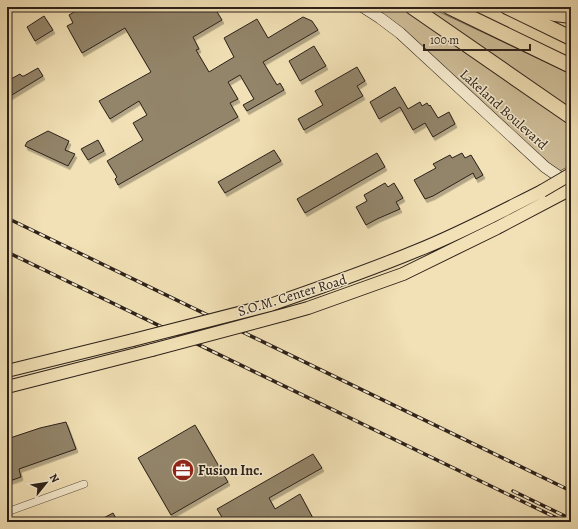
<svg xmlns="http://www.w3.org/2000/svg" width="578" height="529" font-family="Alegreya,serif">
<style>
.green{fill:#d0c09b;stroke:#7e705a}
.building{fill:#93856b;stroke:#2c211a;filter:url(#shadow)}
.lines{fill:none;stroke-linecap:round;stroke-linejoin:round}
.street-casing{stroke:#5e5141;stroke-width:8}
.secondary-casing{stroke:#2c211a;stroke-width:12}
.primary-casing{stroke:#2c211a;stroke-width:14}
.highway-casing{stroke:#2c211a;stroke-width:16}
.street{stroke:#f7ecd0;stroke-width:7}
.secondary{stroke:#f7ecd0;stroke-width:11}
.primary{stroke:#f2e1b6;stroke-width:12}
.highway{stroke:#f2e1b6;stroke-width:14}
.rail-casing{stroke:#2c211a;stroke-width:3.5}
.rail{stroke:#f7ecd0;stroke-width:2;stroke-dasharray:6;stroke-linecap:butt}
.primary-bridge-casing{stroke:#2c211a;stroke-width:14;stroke-linecap:butt}
.primary-bridge{stroke:#f2e1b6;stroke-width:12}
.labels{text-anchor:middle;stroke-width:3;stroke-linejoin:round;paint-order:stroke}
.street-label{font-size:14px;fill:#2c211a;stroke:#f7ecd0}
.poi-label{font-size:14px;font-weight:bold;fill:#2c211a;stroke:#f7ecd0;text-anchor:start}
</style>
<defs>
<filter id="shadow"><feDropShadow dx="2" dy="3.5" stdDeviation="0" flood-color="#0004"/></filter>
</defs>
<rect width="100%" height="100%" fill="#f2e1b6"/>
<filter id="stains"><feTurbulence type="fractalNoise" baseFrequency=".005" numOctaves="4"/><feColorMatrix values="0 0 0 0 .2 0 0 0 0 .09 0 0 0 0 .02 0 0 0 .5 -.17"/></filter>
<radialGradient id="worn" r=".72"><stop offset=".6" stop-color="#630" stop-opacity="0"/><stop offset="1" stop-color="#630" stop-opacity=".3"/></radialGradient>
<!-- green -->
<path class="green" d="M373 7H402L571 124V165L558 172 434 59Z
M424 7H429L571 74V109Z"/>
<!-- building -->
<path class="building" d="M83 7H214L222 20 193 37 199 49 196 50 209 72 234 57 224 38 257 19 268 38 303 17 312 21 318 30 263 62 277 85 280 83 284 90 247 111 243 105 254 99 240 75 228 82 238 99 230 103 238 117 118 185 115 179 117 177 107 161 143 140 133 123 147 115 139 101 110 119 99 101 151 72 125 28 82 53 67 26 73 23 69 15Z
M44 16 53 30 35 41 27 27Z
M314 46 326 66 300 81 289 61Z
M357 67 365 81 357 86 363 96 304 130 298 119 323 105 315 91Z
M38 68 43 76 7 98V71L11 79 20 74 22 76H24Z
M395 87 408 109 420 102 422 106 427 103 429 106 430 105 438 118 449 112 455 124 433 137 425 123 413 130 400 107 379 119 370 102Z
M48 131 69 141 65 150 75 154 68 166 25 146 27 142Z
M98 140 104 151 88 160 81 149Z
M274 150 281 161 225 193 218 182Z
M377 153 385 167 305 213 297 199Z
M462 153 465 158 471 155 483 175 476 179 473 173 433 196 425 199 414 180 436 168 433 164 450 155 452 158Z
M385 183 388 187 394 183 403 198 396 202 400 209 377 219 366 225 356 207 367 201 364 195Z
M66 422 76 449 19 469 21 477 7 482V439L40 428Z
M195 425 228 482 171 515 138 458Z
M313 454 322 468 269 498 275 509 300 494 315 522H270L268 517 260 522H225L217 509Z
M113 513 118 522H96Z"/>
<g class="lines">
<!-- street casing -->
<g class="street-casing">
<path id="street" d="M7 512 84 484"/>
</g>
<!-- secondary casing -->
<g class="secondary-casing">
<path id="secondary" d="M363 7 380 18 400 33 545 167 571 185"/>
</g>
<!-- primary casing -->
<g class="primary-casing">
<path id="primary" d="M270 305C319 288 368 271 416 251 459 234 500 212 542 191
M283 315 308 308 403 274 497 228 571 189
M7 371 133 340
M7 387 152 350"/>
</g>
<!-- highway casing -->
<g class="highway-casing">
<path id="highway" d="M412 7 571 117
M449 7 571 66
M507 7 571 38
M531 7 555 14 571 16"/>
</g>
<!-- street -->
<use href="#street" class="street"/>
<!-- secondary -->
<use href="#secondary" class="secondary"/>
<!-- primary -->
<use href="#primary" class="primary"/>
<!-- highway -->
<use href="#highway" class="highway"/>
<!-- rail casing -->
<g class="rail-casing">
<path id="rail" d="M7 218 571 491
M7 252 565 522
M513 491 571 519"/>
</g>
<!-- rail -->
<use href="#rail" class="rail"/>
<!-- primary-bridge casing -->
<g class="primary-bridge-casing">
<path id="primary-bridge" d="M542 191 571 174
M133 340 270 305
M152 350 283 315"/>
</g>
<!-- primary-bridge -->
<use href="#primary-bridge" class="primary-bridge"/>
</g>
<!-- icons -->
<defs>
<g id="office-disc" transform="scale(1.15)"><circle r="9.5" fill="#8f2418" stroke="#f7ecd0"/><path d="M-6-3h4V-5.5h4V-3h4V5H-6ZM-1-4.5V-3h2v-1.5ZM-6 0V1H6V0Z" fill="#fff"/></g>
</defs>
<g fill-rule="evenodd">
<use href="#office-disc" x="183" y="470"/>
</g>
<g class="labels">
<!-- street labels -->
<g class="street-label">
<text transform="translate(504 109) rotate(42)" y="5">Lakeland Boulevard</text>
<text transform="translate(292 295) rotate(-17)" y="5">S.O.M. Center Road</text>
</g>
<!-- poi labels -->
<g class="poi-label">
<text x="198" y="475">Fusion Inc.</text>
</g>
</g>
<!-- margin -->
<rect width="578" height="529" fill="none" stroke="#f2e1b6" stroke-width="24"/>
<rect x="8" y="8" width="562" height="513" fill="none" stroke="#2c211a" stroke-width="2"/>
<rect x="12" y="12" width="554" height="505" fill="none" stroke="#2c211a"/>
<!-- north arrow -->
<g transform="translate(46 483) rotate(60)" stroke="#f7ecd0" stroke-width="3" paint-order="stroke">
<path d="M0-3L7 15L0 10L-7 15Z" fill="#2c211a"/>
<text y="-6" font-size="11" font-weight="bold" text-anchor="middle" fill="#2c211a">N</text>
</g>
<!-- scale -->
<path d="M424 44v6h106v-6" fill="none" stroke="#2c211a" stroke-width="2"/>
<text x="430" y="44" font-size="12" fill="#2c211a" stroke="#f7ecd0" stroke-width="3" paint-order="stroke">100 m</text>
<rect width="100%" height="100%" filter="url(#stains)"/>
<rect width="100%" height="100%" fill="url(#worn)"/>
</svg>
